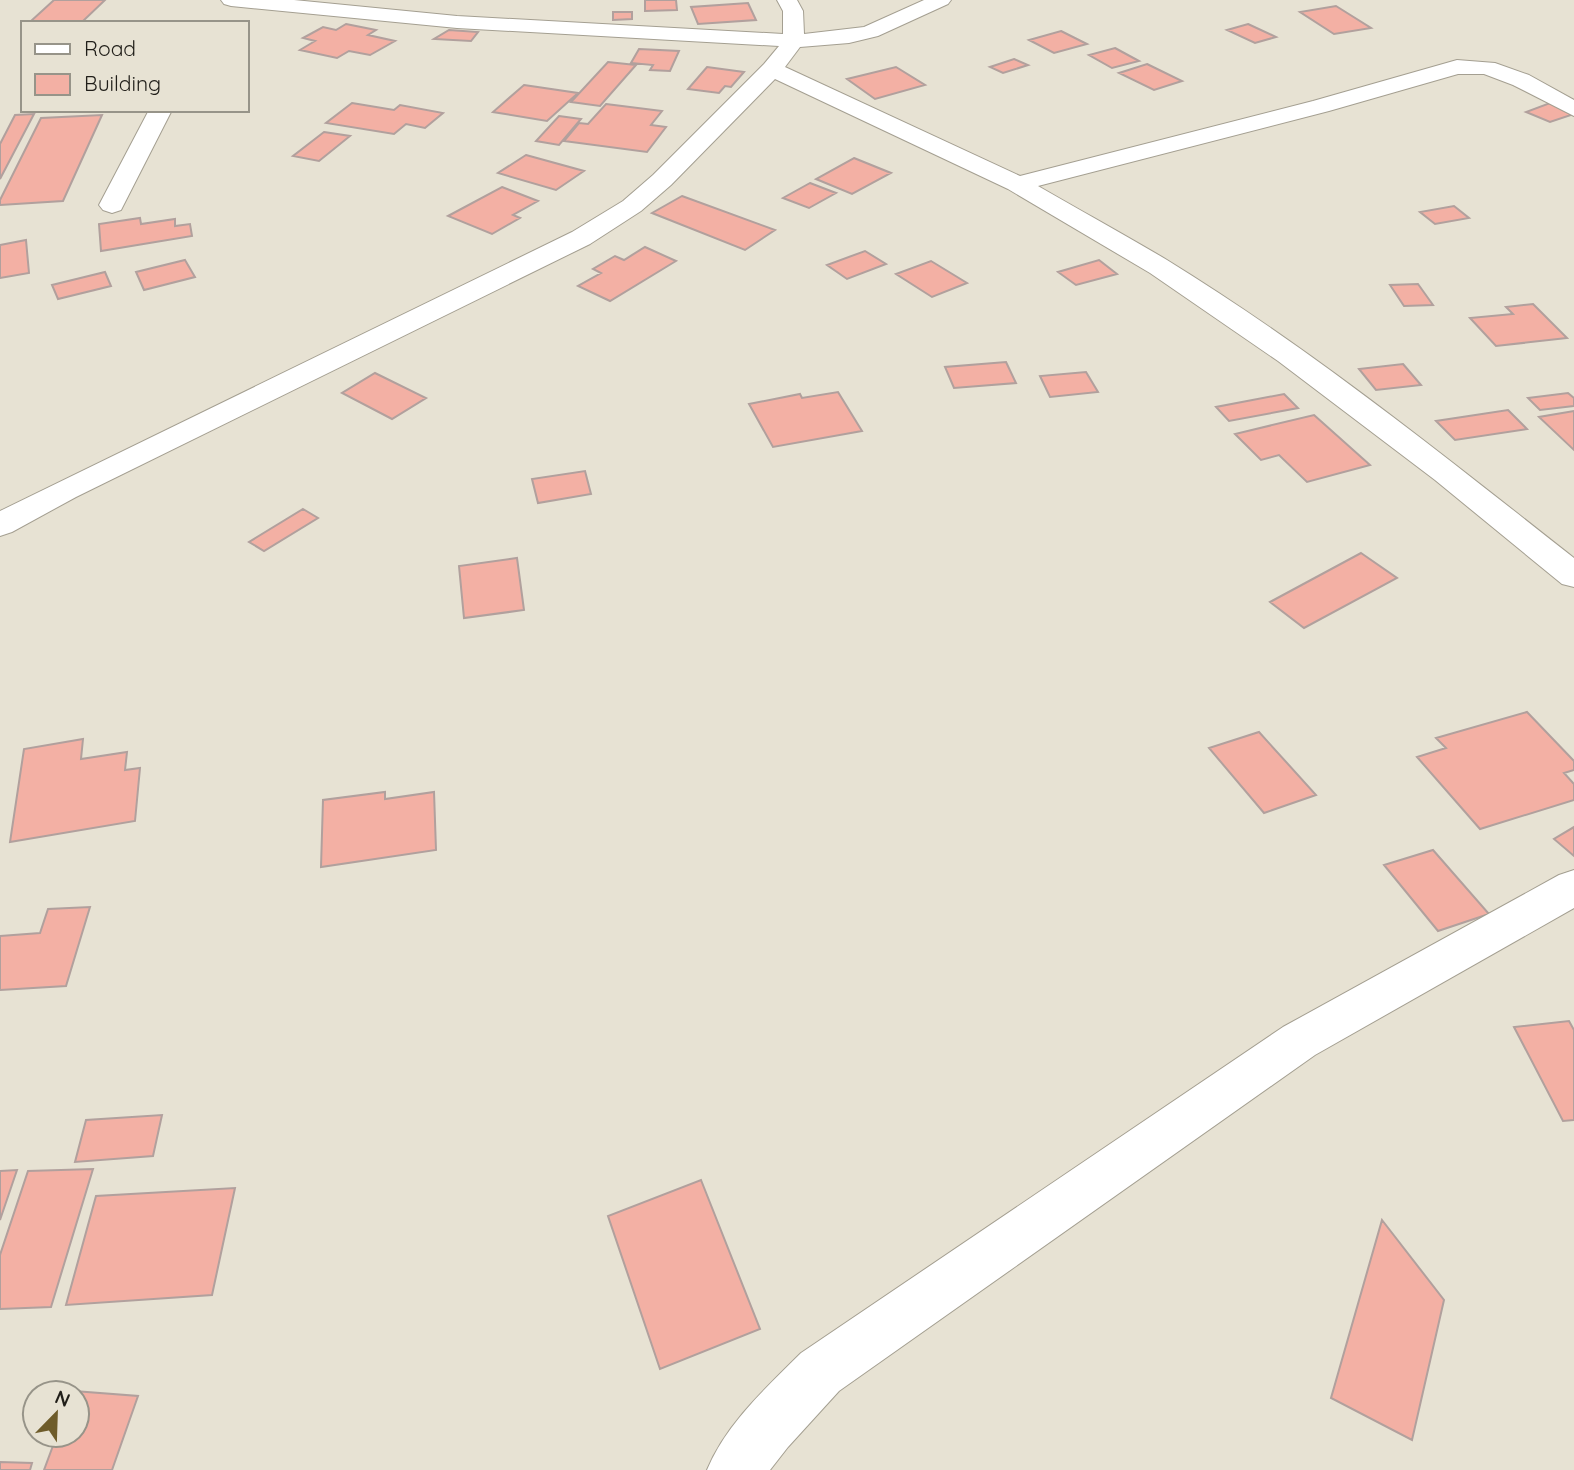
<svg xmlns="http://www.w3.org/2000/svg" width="1574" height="1470" font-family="Quicksand,sans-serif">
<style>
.building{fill:#f3b0a4;stroke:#b1a09d;stroke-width:2}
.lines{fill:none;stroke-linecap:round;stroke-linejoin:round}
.minor-casing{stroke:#a49f91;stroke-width:2}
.minor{fill:#fff;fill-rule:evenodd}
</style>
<rect width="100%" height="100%" fill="#e7e2d3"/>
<!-- building -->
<path class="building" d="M54 0H105L82 22 31 21Z
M645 0H676L677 10 645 11Z
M748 3 756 20 698 24 691 7Z
M1336 6 1371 28 1334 34 1300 12Z
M613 12H632V19L613 20Z
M346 24 376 30 368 35 395 41 370 55 349 51 337 58 300 50 315 41 303 38 323 27 336 30Z
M1248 24 1276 37 1255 43 1227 30Z
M449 30 478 32 471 41 434 39Z
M1061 31 1087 44 1054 53 1029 40Z
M1115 48 1139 61 1112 68 1089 55Z
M639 49 679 51 670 71 650 70 653 65 631 63Z
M1014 59 1028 65 1003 73 990 67Z
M608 62 636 65 600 106 571 102Z
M1147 64 1182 81 1154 90 1119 73Z
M707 67 744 72 731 87 725 86 719 93 688 89Z
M896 67 925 85 875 99 847 79Z
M524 85 578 93 547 121 493 112Z
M352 103 394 110 400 105 443 113 425 128 406 124 394 134 326 123Z
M1550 103 1574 114 1550 122 1526 112Z
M606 104 662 111 651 125 666 127 647 152 564 141 579 123 588 124Z
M34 114 0 179V144L15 115Z
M102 115 63 201 0 205V200L41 118Z
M559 116 581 119 559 145 536 141Z
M324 132 350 136 319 161 293 156Z
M526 155 584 171 556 190 498 173Z
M854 158 891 173 852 194 816 179Z
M810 183 836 193 809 208 783 198Z
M502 187 538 201 513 215 520 218 492 234 448 216Z
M682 196 775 230 745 250 652 213Z
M1454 206 1469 218 1435 224 1420 212Z
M140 218 141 224 175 219V226L190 224 192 236 101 251 99 224Z
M26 240 29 273 0 278V245Z
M645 247 676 261 610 301 578 286 601 273 593 269 615 256 624 260Z
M865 251 886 264 847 279 827 265Z
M185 260 195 277 144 290 136 272Z
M1099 260 1117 274 1076 285 1058 272Z
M931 261 967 283 932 297 896 274Z
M105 272 111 286 58 299 52 285Z
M1418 284 1433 305 1404 306 1390 285Z
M1533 304 1567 338 1496 346 1470 318 1513 314 1506 307Z
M1006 362 1016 383 954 388 945 367Z
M1403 364 1421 385 1376 390 1359 369Z
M1086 372 1098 392 1050 397 1040 376Z
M375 373 426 398 392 419 342 393Z
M838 392 862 431 773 447 749 404 800 394 802 398Z
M1568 393 1574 398V406L1540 410 1528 398Z
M1284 394 1298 408 1229 421 1216 407Z
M1508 410 1527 429 1455 440 1436 421Z
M1574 411V450L1539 417Z
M1314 415 1370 465 1307 482 1279 455 1261 460 1235 434Z
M585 471 591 494 538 503 532 479Z
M303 509 318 518 264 551 249 542Z
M1361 553 1397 578 1304 628 1270 602Z
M517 558 524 610 464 618 459 566Z
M1527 712 1574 761V770L1564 773 1574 784V800L1480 829 1417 757 1446 748 1436 738Z
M1259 732 1316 795 1264 813 1209 748Z
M83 739 81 759 127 752 125 770 140 768 135 821 10 842 24 749Z
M385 792V799L434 792 436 850 321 867 323 800Z
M1574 827V856L1554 839Z
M1433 850 1489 914 1438 931 1384 865Z
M90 907 66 986 0 990V936L40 933 48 909Z
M1569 1021 1574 1030V1120L1563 1121 1514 1027Z
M162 1115 153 1156 75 1162 86 1120Z
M93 1169 51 1307 0 1309V1255L28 1171Z
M17 1170 0 1220V1171Z
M701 1180 760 1329 660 1369 608 1216Z
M235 1188 212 1295 66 1305 96 1196Z
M1382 1220 1444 1300 1412 1440 1331 1398Z
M74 1391 138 1396 112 1470H44L57 1435H77V1393Z
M0 1462 32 1463 30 1470H0Z"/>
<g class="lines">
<!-- minor casing -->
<g class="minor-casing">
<path id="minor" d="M221 0H294L457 16 783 34V11L777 0H797L803 11 804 34 864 27 924 0H951L948 4 878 36 849 43 800 47 785 67 1020 176 1313 101 1457 60 1495 63 1529 75 1574 100V116L1513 85 1484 74H1458L1329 111 1038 186C1081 211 1125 235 1167 260 1310 348 1443 455 1574 558V587L1562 584 1435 480 1278 361 1150 273 1008 189 775 79 671 185 641 211 590 244 76 497 12 532 0 536V511L572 232 623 201 653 175 764 64 779 46 457 28 231 6 224 4Z
M149 110H172L121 210 112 213 103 210 99 205Z
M1574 870V908L1315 1055 839 1391 788 1447 770 1470H707C726 1424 766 1388 801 1353L1283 1027 1559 875Z"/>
</g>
<!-- minor -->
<use href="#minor" class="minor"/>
</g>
<!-- legend -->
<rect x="21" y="21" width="228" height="91" fill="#e7e2d3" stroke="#979489" stroke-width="2"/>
<rect x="35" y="44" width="35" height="10" fill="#ffffff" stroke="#979489" stroke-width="2"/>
<text x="84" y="56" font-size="21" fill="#201e19">Road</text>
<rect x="35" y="74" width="35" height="21" fill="#f3b0a4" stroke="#979489" stroke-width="2"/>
<text x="84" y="91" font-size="21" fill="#201e19">Building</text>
<!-- north arrow -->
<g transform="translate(56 1414) rotate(23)"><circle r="33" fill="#e7e2d3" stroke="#979489" stroke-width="2"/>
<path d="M0-5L12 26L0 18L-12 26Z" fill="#6e5c2a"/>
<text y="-10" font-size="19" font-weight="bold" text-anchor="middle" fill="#201e19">N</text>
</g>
</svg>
